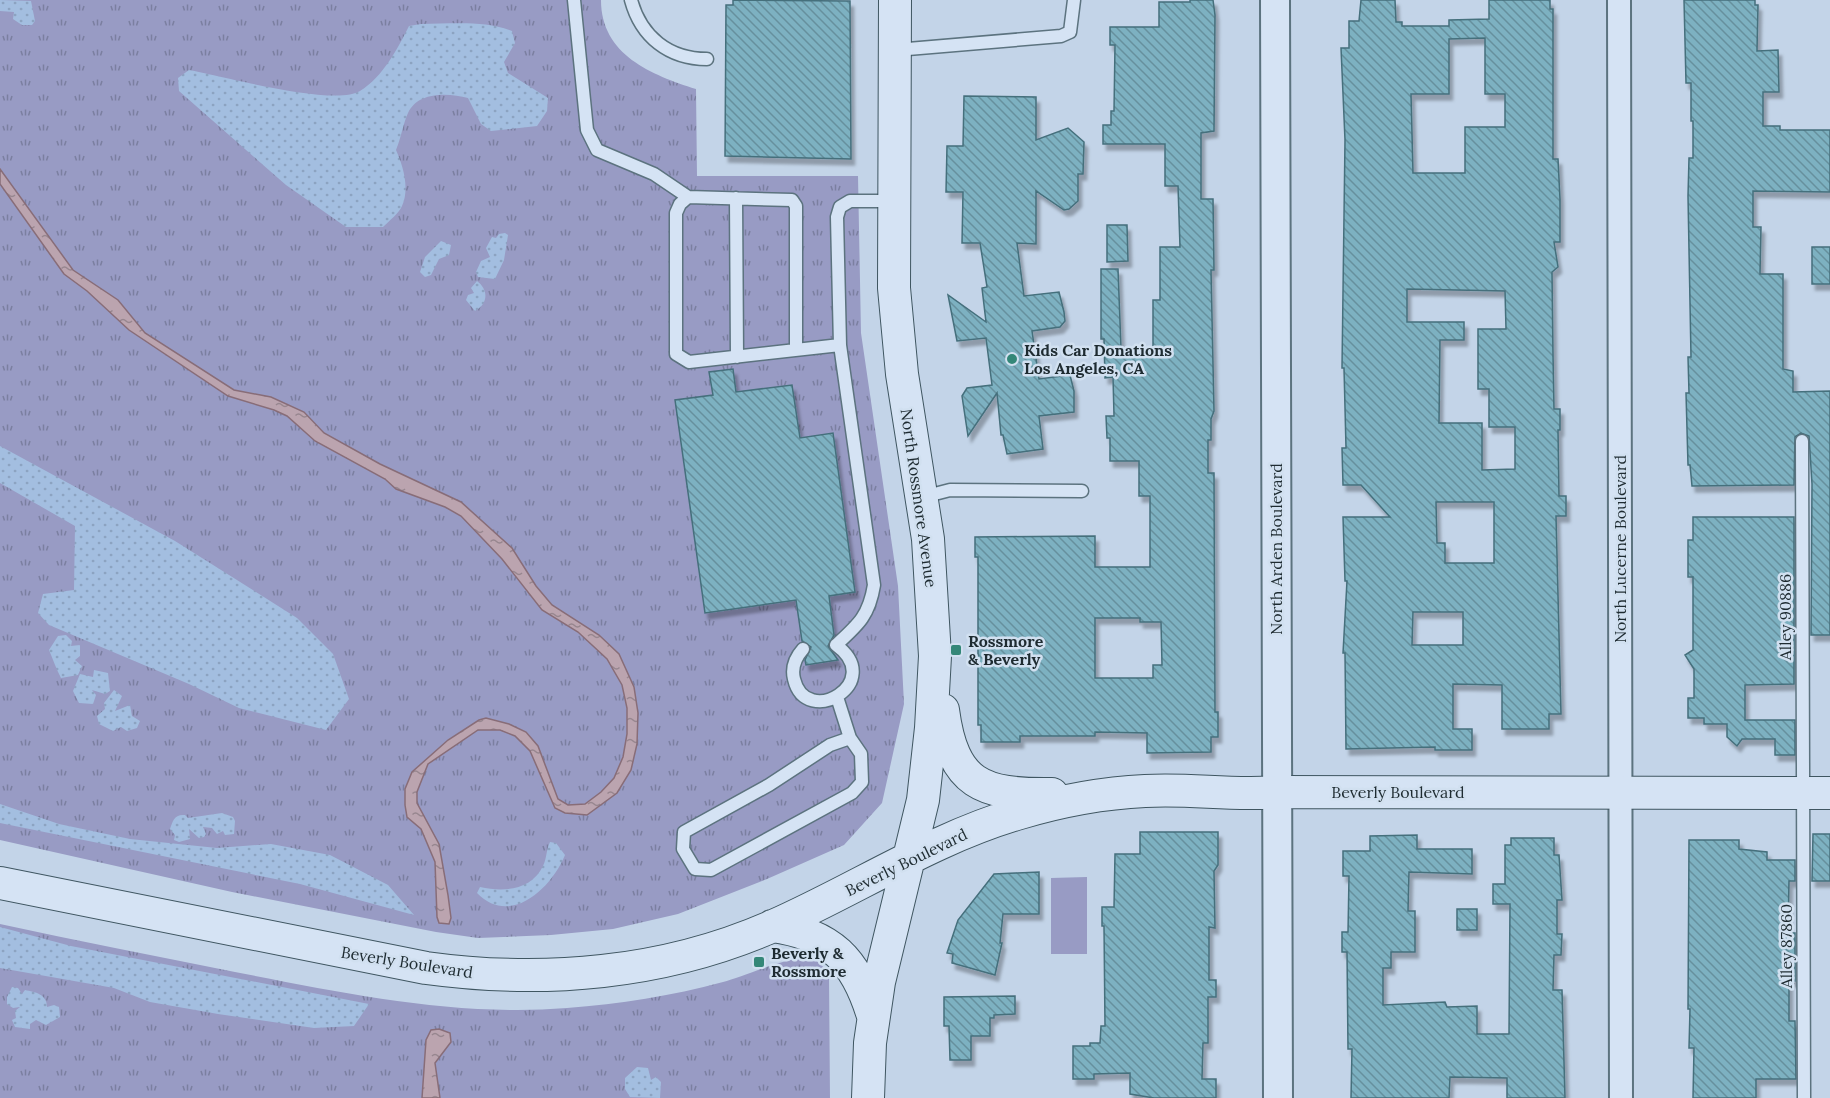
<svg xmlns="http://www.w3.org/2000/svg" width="1830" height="1098" font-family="Lora,serif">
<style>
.grass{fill:url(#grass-tufts)}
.sand{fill:url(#sand-dots)}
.pitch{fill:#989bc4}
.water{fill:url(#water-ripples);stroke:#886d78;stroke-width:1.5}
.building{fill:url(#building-back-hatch);stroke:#456f7c;stroke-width:1.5;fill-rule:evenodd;filter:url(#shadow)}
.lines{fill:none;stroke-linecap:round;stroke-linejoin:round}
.service-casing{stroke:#5c737f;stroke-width:15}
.minor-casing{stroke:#5c737f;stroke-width:26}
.tertiary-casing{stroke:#5c737f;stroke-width:32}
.secondary-casing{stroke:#3f5661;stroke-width:34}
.service{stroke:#d5e3f4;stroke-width:12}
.minor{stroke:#d5e3f4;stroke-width:22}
.tertiary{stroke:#d5e3f4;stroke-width:28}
.secondary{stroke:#d5e3f4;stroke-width:32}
.poi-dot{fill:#348778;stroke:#d1e0f0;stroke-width:2}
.labels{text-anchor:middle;stroke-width:5;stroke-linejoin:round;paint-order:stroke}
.poi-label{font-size:16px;font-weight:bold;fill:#1e2b31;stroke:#d1e0f0;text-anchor:start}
.street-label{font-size:16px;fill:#1e2b31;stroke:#d1e0f0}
</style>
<defs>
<pattern id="grass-tufts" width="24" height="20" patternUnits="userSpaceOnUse" patternTransform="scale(1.5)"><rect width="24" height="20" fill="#989bc4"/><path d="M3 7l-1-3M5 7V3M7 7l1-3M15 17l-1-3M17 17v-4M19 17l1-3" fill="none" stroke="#7b7fa0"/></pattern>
<pattern id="sand-dots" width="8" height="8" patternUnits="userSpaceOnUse" patternTransform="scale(1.5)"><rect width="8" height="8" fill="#a3bee0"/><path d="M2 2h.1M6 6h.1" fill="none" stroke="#8ca3c1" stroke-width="1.8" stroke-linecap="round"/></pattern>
<pattern id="water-ripples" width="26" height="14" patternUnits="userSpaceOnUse" patternTransform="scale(1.5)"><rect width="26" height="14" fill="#bba4af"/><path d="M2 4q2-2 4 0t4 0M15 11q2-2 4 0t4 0" fill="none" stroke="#97868f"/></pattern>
<pattern id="building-back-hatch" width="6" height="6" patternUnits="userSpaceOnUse" patternTransform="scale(1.5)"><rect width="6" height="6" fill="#7db1c1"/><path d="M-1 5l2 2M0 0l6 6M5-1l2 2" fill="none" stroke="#66909d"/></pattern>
<filter id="shadow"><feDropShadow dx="3.5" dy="6" stdDeviation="1.5" flood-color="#0004"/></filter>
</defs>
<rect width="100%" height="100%" fill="#c3d4e8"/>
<!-- grass -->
<path class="grass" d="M0 0H601C601 55 652 75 696 89L697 176H858L861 333 898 586 904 704 882 803 844 845 767 879 678 914 613 929 551 935 478 938 436 932 232 892 0 840Z
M0 924C78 941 157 956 235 972 344 993 455 1017 567 1008 620 1004 671 996 723 982 743 977 791 955 810 958 819 960 824 968 829 975L830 1098H0Z"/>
<!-- sand -->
<path class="sand" d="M0 0 31 1 35 21 32 25H22L13 19 14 12 0 11Z
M421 24C451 24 484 20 512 31L515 43 504 62 508 73 548 98 547 111 537 126 491 131 481 124 468 98C449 93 418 91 408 113 403 124 401 138 396 150 403 166 410 188 402 206 399 213 389 221 383 227H346L286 185 179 91 178 78 189 70C222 76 335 107 360 91 383 77 398 48 409 26Z
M505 233 508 235 504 260 495 279 478 277 476 272 481 261 490 257 486 248 492 237 496 238 499 234Z
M441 241 451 245 449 255 439 259 431 275 425 277 420 272 425 257Z
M477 281C489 290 488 304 475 311L466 300 468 295 474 293 471 288Z
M0 446 175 541 297 618 333 654 349 699 326 730 239 708 189 684 49 625 38 613 43 594 74 590 75 526 0 483Z
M66 635 72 641 71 646 80 645V656L75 660 82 666 78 675 61 678C56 669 53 659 49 650L58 636Z
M94 670 108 673 110 691 105 694 92 690 96 695 93 704 79 703 73 691 80 674 93 677Z
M114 690 122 696 115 711 130 705 132 716 140 721 137 728 127 731 121 727 113 731 99 724 97 716 105 709 104 703Z
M0 804 59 824 130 839 217 848 271 844 330 855 388 885 414 915 300 884 0 823Z
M222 813 233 817 235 821 234 834 225 835 223 831 217 834 212 828 203 827 206 834 204 837 199 838 189 829 190 839 179 842 174 840 175 835 170 829C173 821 174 814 185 815L188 818Z
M550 842 556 843 565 855C551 889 510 927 477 893L480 887C503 892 531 891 543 866 547 858 546 850 550 842Z
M0 927 71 946 369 1004 354 1026 314 1028 218 1014 150 1002 114 988 0 968Z
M12 987 18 988 22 994 25 990C35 992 47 994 47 1007L54 1005 59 1007 60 1017 46 1025 36 1020 30 1024V1029L15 1027 12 1020 16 1018 15 1011 20 1007 13 1008 7 1004V997Z
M637 1067 648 1068 651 1080 656 1077 661 1082 660 1098 630 1097 625 1089V1078Z"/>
<!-- pitch -->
<path class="pitch" d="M1087 877V954H1051V878Z"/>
<!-- water -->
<path class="water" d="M0 169 73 270 118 300 145 333 234 390 271 397 304 412 324 433 380 464 461 502 512 548 536 586 552 605 599 635 619 654 634 687 638 713 637 744 631 770 617 793 587 815 565 813 555 808 530 751 515 736 500 730H478L428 764 417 792V803L439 844 448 895 451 918 449 924 439 923 437 917 435 862 421 829 407 817 405 805V789L412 772 448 740 479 720 486 718 509 724 526 732 538 746 558 799 568 805 585 804 601 792 614 778 623 757 627 734V708L622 685 607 659 578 632 542 610 502 559 461 516 445 507 396 489 385 479 315 441 287 416 274 410 228 396 129 330 87 291 64 274 0 184Z
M439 1029 450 1033 451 1042 435 1063 440 1098H422L426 1040 431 1030Z"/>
<!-- building -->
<path class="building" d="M733 0 850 1 851 159 725 156 726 5H733Z
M1190 0H1213L1215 15 1214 131 1201 133V199H1213L1214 270H1211L1214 411 1211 419V440H1208V473H1214L1215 712H1218V737H1211V752L1147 753V733L1095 732V736H1020V742H981V725H978V557H975V537L1095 536V567H1150V496H1139V461H1110V438H1107L1106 416H1114L1113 377 1105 378 1104 339H1101V269H1118L1121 348H1153V300H1160V247H1180L1178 186H1165V144H1103V125H1111V111H1114L1115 45H1110V27H1159V2H1190ZM1095 618H1140V622H1161L1162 665H1153V678H1095Z
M1361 0H1395L1396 22H1402V26H1449V20L1489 19V0H1550V9H1553V159H1558L1560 199V242H1554L1558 267 1552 272 1553 355 1554 409H1560V430H1558L1559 496H1566V516H1556L1561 714H1549V729H1502V685L1453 684V729H1472V750H1435V747L1346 749 1345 653H1343L1347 581H1345L1343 517H1390L1361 485H1343L1342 448H1346L1344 368H1342L1345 140 1341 48H1349V21H1359ZM1485 38V94H1505V127H1465V173H1413L1411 94H1449V39ZM1407 289 1505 291 1506 329H1478V389H1489V427H1515V469L1482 470V423H1439L1440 340H1464V322H1407ZM1436 502H1494V563H1445V543H1437ZM1413 612H1463V645H1412Z
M1684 0H1755V5H1758L1757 51 1778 50 1779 92H1763V126H1780V130H1830V192L1753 191V227H1761L1760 274H1783V369L1793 371V392L1830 391V635H1811L1812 484 1809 436 1801 433 1795 437 1794 485 1692 486 1690 465H1688L1686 393H1689L1688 357H1691L1688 196 1689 158H1693V121H1691V83H1686Z
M964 96 1036 97V140L1068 128 1084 142 1083 174H1078V201L1069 209 1064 210 1036 191V244L1017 243 1024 296 1059 292 1064 312 1065 321 1060 327 1032 331 1039 379 1070 375 1074 391V412L1039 416 1043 449 1007 454 1003 435H1001L997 393 968 436 962 396 967 388 992 385 986 338 957 341 948 295 986 322 982 288 987 287 980 243H962L963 192H946L947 146H963Z
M1107 225H1127L1128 261 1107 262Z
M1812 247H1830V284H1812Z
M733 369 736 392 792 385 800 438 833 433 855 592 829 596 834 635 828 646 838 660 806 665 805 660 811 647 802 641 796 600 705 613 675 400 713 395 709 372Z
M1693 517H1794V684L1745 685V720H1795V755H1775V739H1742L1737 746 1727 737V724H1704V718H1688V698H1694V669L1685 655 1693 650V577H1688V540H1693Z
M1140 832H1218V865L1214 871 1215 928 1209 927V980H1216V997H1208V1043H1203L1202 1079H1216V1098H1154L1130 1094V1073L1094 1074V1079H1073V1046H1090V1043H1100L1101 1026H1105L1104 926H1102V907H1114L1115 854H1140Z
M1813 834H1830V881H1812Z
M1417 835V849H1472V874L1409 872 1408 911H1415V952H1391V968H1383V1005L1445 1002 1447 1007 1477 1006V1034H1509L1510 904H1493V884H1505V845H1511V838H1554V855H1559L1562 900H1557V934H1562L1561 955H1554L1553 990H1562L1565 1098H1507V1078L1450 1077 1449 1098H1351L1352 1049H1348L1347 952H1342V932H1348L1349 876H1343V851H1370V836Z
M1689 840H1739V849L1767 852V860H1795V881H1789L1788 933H1795V981H1789V1021H1795L1796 1079H1756V1098H1693L1694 1048H1689L1690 1009H1688Z
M1039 872V914H1003L1000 943H1002L995 975 952 963 953 954 947 953 958 920 994 874Z
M1457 909H1477V930H1457Z
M1015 996V1014L994 1015V1018H990V1036H971V1060H950L949 1026H944V997Z"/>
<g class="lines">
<!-- service casing -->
<g class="service-casing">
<path id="service" d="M574 0 587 130 597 150 654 174 688 197 792 200 796 206V349
M631 0C641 37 669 59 707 59
M896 50 1061 36 1070 32 1074 0
M688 197 680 204 676 213V354L689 362 840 345
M736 198 737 357
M1802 441 1804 1098
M923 497 950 490 1082 491
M803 649C795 658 791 667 794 679 806 730 887 682 836 645 858 625 869 616 874 585L840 345 837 217 840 207 850 201H893
M837 697 850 738 861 754 862 782 852 793 711 870 695 869 683 849 684 832 769 785 830 745 850 738"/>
</g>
<!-- minor casing -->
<g class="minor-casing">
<path id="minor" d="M1619 0 1621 1098"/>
</g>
<!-- tertiary casing -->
<g class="tertiary-casing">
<path id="tertiary" d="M1275 0 1278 1098"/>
</g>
<!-- secondary casing -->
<g class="secondary-casing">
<path id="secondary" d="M943 710C953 785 982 795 1052 794
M0 883 426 968C543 984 664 974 773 926 855 890 933 838 1020 813 1060 801 1104 793 1145 791 1189 788 1233 796 1277 792L1830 793
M772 926C831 934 856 960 873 1016
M868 1098 870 1043 879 982 923 800 931 728 935 656 928 539 902 374 894 288 895 0"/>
</g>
<!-- service -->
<use href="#service" class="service"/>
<!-- minor -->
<use href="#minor" class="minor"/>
<!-- tertiary -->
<use href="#tertiary" class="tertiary"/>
<!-- secondary -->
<use href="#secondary" class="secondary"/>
</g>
<!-- markers -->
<g class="poi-dot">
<circle cx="1012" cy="359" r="6"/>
<rect x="950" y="644" width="12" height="12" rx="3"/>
<rect x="753" y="956" width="12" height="12" rx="3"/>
</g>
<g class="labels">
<!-- poi labels -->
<g class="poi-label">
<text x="1024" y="356">Kids Car Donations<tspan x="1024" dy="18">Los Angeles, CA</tspan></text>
<text x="968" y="647">Rossmore<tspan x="968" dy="18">&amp; Beverly</tspan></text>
<text x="771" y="959">Beverly &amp;<tspan x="771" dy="18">Rossmore</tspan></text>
</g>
<!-- street labels -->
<g class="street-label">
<text transform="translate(919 498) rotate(82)" y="6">North Rossmore Avenue</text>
<text transform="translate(1276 549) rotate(-90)" y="6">North Arden Boulevard</text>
<text transform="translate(1620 549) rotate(-90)" y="6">North Lucerne Boulevard</text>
<text transform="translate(1785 617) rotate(-90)" y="6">Alley 90886</text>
<text x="1398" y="798">Beverly Boulevard</text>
<text transform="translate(906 862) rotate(-26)" y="6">Beverly Boulevard</text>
<text transform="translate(1786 946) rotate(-90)" y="6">Alley 87860</text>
<text transform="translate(407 962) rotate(9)" y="6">Beverly Boulevard</text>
</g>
</g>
</svg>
